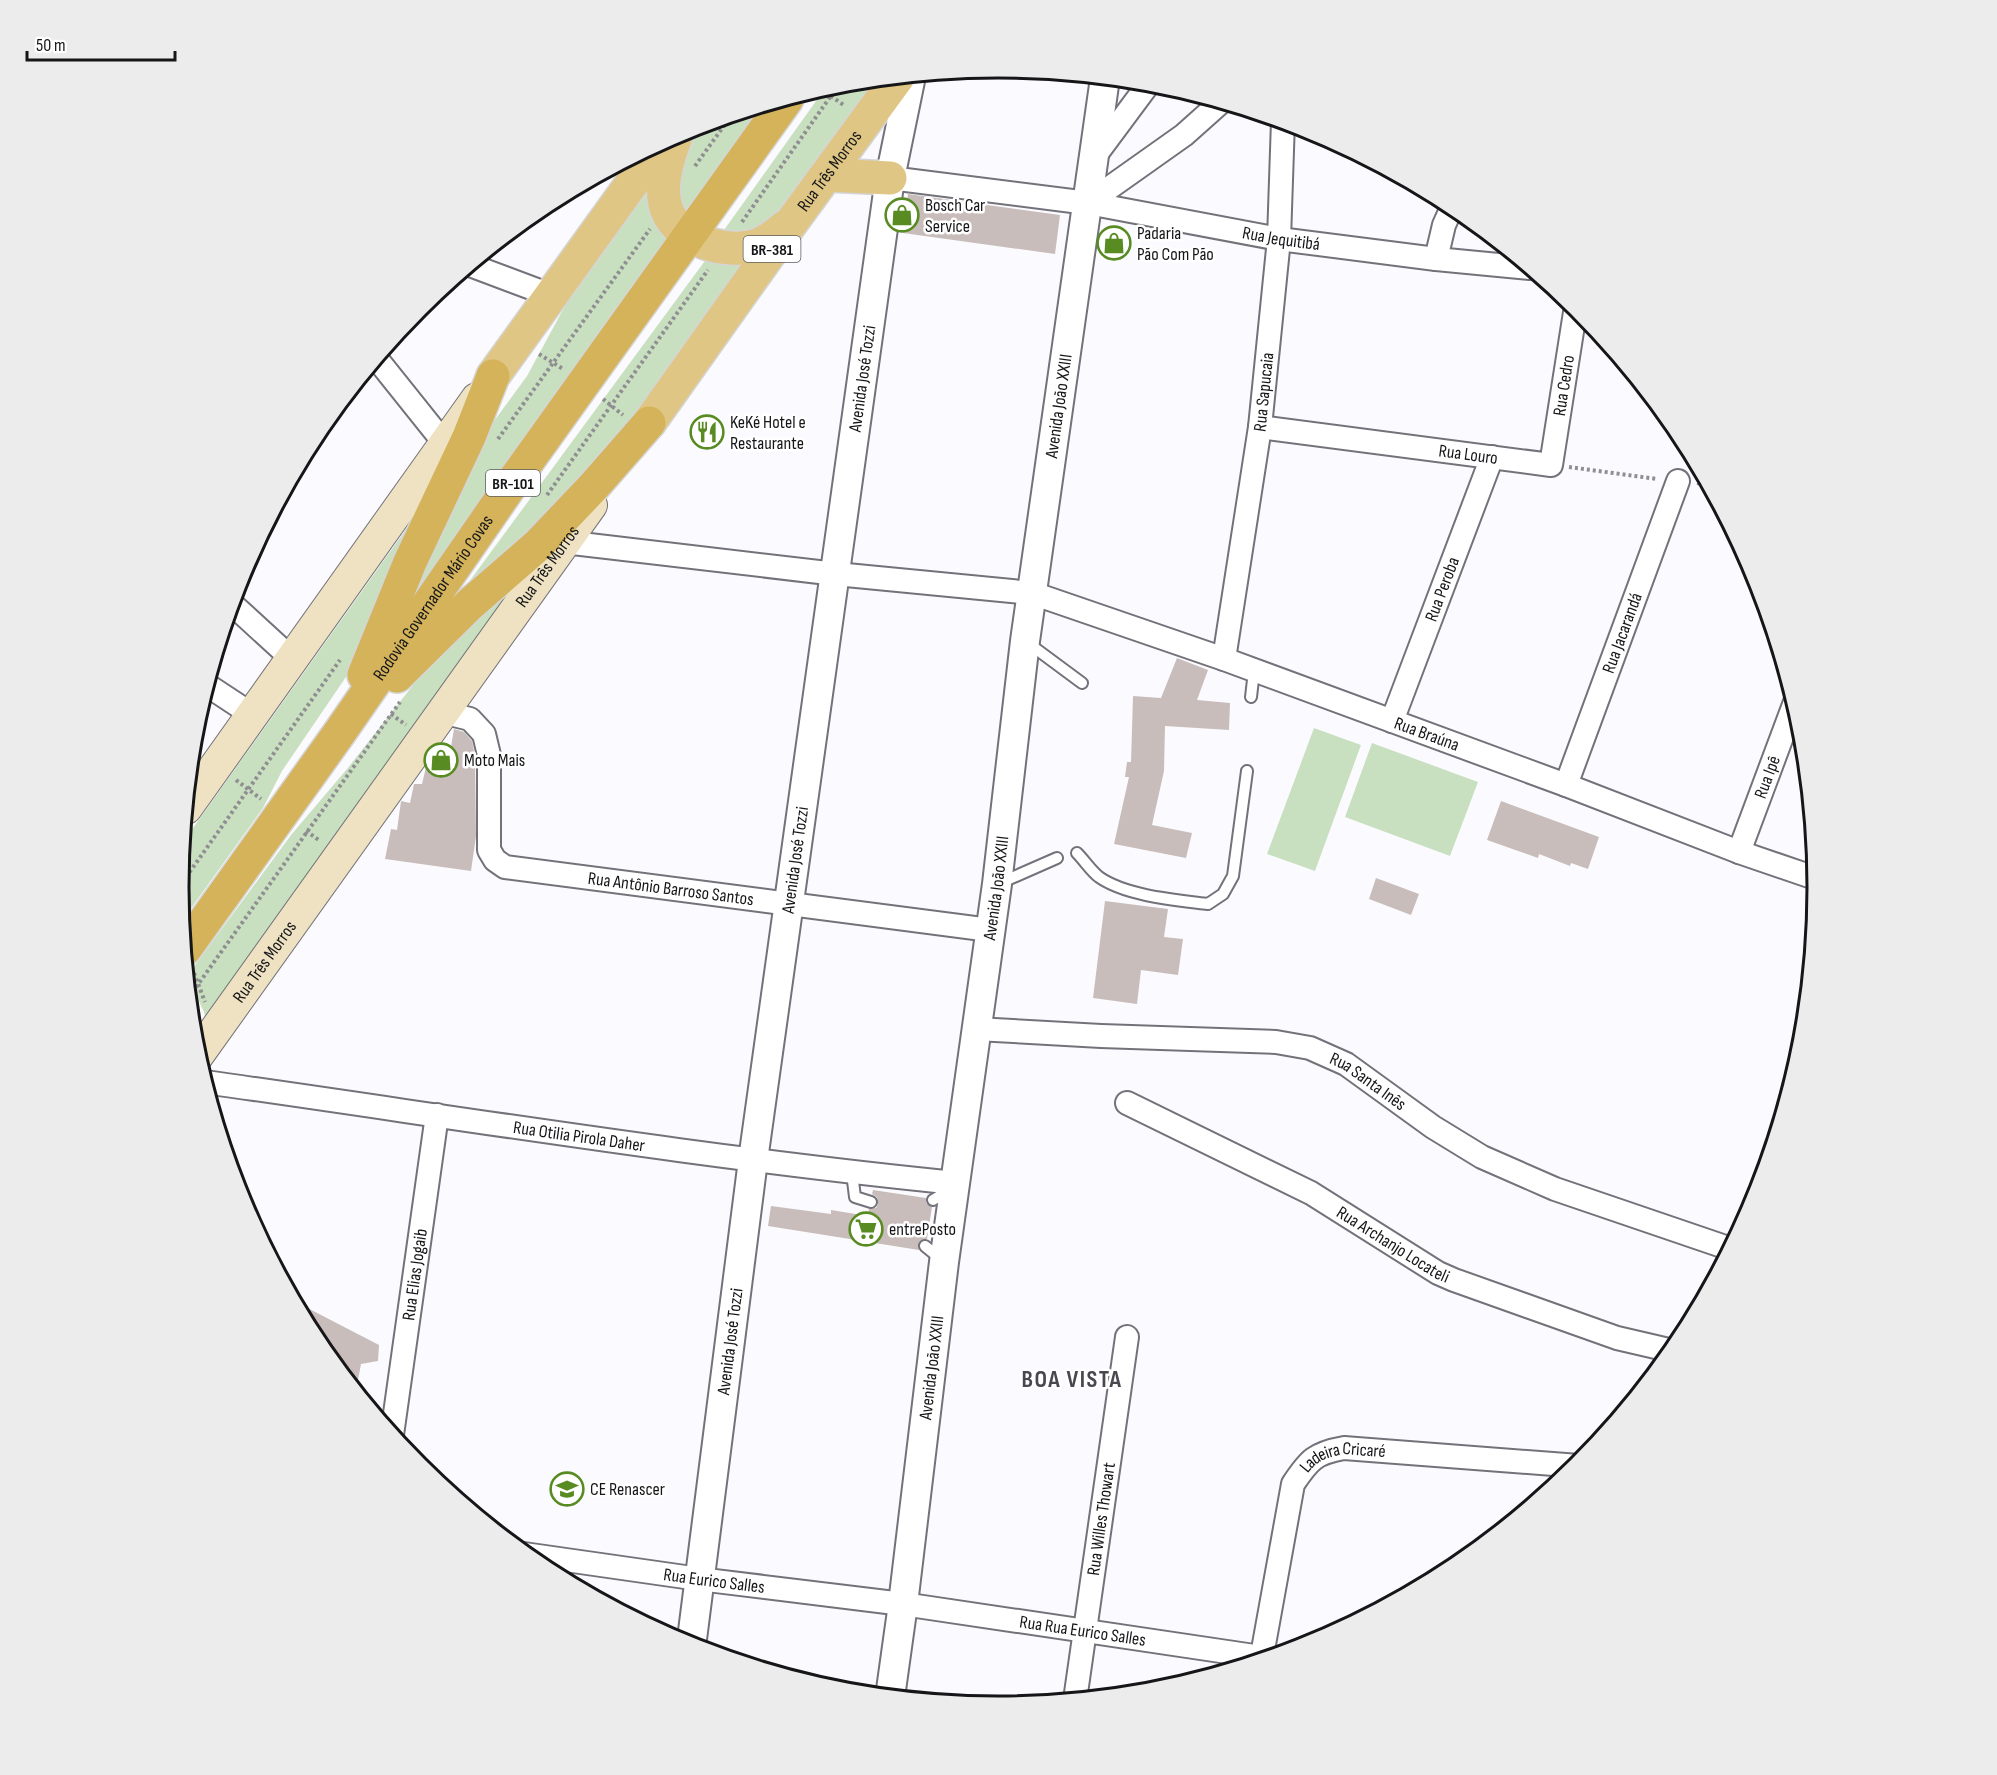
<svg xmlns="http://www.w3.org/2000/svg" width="1997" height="1775" font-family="'Sofia Sans Condensed',sans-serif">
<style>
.green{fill:#c9e0c0}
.building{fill:#c8bdbb}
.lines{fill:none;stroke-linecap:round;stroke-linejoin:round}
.service-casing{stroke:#73727a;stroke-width:14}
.minor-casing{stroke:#73727a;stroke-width:26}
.tertiary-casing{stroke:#73727a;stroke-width:32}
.secondary-casing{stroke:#73727a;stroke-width:34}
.primary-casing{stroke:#d5d5d6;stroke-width:36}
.trunk-casing{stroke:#d5d5d6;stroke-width:36}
.path{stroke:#8f8f92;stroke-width:4;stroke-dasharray:3 3;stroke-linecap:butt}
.service{stroke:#fff;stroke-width:10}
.minor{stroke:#fff;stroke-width:22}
.tertiary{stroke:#fff;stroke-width:28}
.secondary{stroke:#efe2c2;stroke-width:32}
.primary{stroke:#dfc684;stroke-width:33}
.trunk{stroke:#d4b35b;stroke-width:33}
.labels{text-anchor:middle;stroke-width:5;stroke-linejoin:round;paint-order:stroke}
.shield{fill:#fff;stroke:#5c5c5e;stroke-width:1.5}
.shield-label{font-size:16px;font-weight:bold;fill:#161619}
.street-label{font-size:18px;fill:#161619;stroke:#fff}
.poi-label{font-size:18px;fill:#161619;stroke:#fff;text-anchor:start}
.district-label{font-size:24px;font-weight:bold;letter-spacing:1.5px;fill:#49484f;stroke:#fff}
.rim{fill:none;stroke:#161619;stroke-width:3}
</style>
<rect width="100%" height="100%" fill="#fbfbff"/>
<!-- green -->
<path class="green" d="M888 78 774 229 719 237 826 87 839 83Z
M761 107 685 213 673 182 681 159 704 124Z
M653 185 672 232 391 626 483 436 527 376 572 293Z
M707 258 728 264 742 265 597 469 438 624Z
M439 483 365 649 282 771 263 808 182 921 179 887 183 842Z
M562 535 208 1030 204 1012 187 976 291 835 347 769 458 628Z
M1314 728 1361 745 1315 871 1267 854Z
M1372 743 1478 782 1450 856 1345 817Z"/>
<!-- building -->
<path class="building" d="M908 194 1060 215 1055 254 903 233Z
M1177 658 1208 670 1197 700 1230 703 1229 730 1165 726 1164 771 1152 825 1192 833 1186 858 1114 844 1129 777H1125L1127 762H1131L1133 696 1161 698Z
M454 729 464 732 472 741 475 756 476 836 471 871 385 859 391 829 397 830 401 801 410 803 414 784H422L426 767 447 770Z
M1501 801 1599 837 1588 869 1571 863 1570 866 1539 854 1538 858 1487 840Z
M1376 878 1419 894 1411 915 1369 899Z
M1105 901 1168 909 1164 937 1183 939 1178 975 1141 970 1137 1004 1093 998Z
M873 1190 926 1198V1203L932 1207 927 1239 919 1242V1250L768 1226 771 1206 831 1214V1210L868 1216 869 1209 876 1208 878 1204 877 1197 872 1194Z
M294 1301 379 1345 378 1361 361 1364 356 1391 317 1343Z"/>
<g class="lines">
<!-- service casing -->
<g class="service-casing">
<path id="service" d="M1028 643 1082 683
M1251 697 1254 671
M1077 853C1084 860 1091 871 1099 877 1126 896 1176 900 1208 904L1223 894 1233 876 1247 771
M1000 883 1057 858
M852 1173 855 1197 871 1202
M933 1200 951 1189
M925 1246 941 1259"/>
</g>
<!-- minor casing -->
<g class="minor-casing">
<g id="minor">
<path d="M1095 156 1150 82"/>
<path id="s1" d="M890 178 1088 203 1279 239 1436 259 1530 268"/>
<path d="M1088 203 1184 135 1221 102"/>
<path d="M1436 259 1444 225 1453 205"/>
<path d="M470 265 550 295"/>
<path d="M377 359 445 444"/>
<path id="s2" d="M1260 427 1551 465 1576 306"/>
<path id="s3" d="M564 542 836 574 1032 593 1224 659 1566 785 1739 852 1818 879"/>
<path d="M232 604 291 658"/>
<path id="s4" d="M1224 659 1260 427 1279 239 1283 121"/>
<path d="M207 685 251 714"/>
<path id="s5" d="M442 712 470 719 484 734 489 755V850L495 860 505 867 990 930"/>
<path id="s6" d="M1392 721 1492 457"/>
<path id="s7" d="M1566 785 1678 481"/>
<path id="s8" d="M1739 852 1795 702"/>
<path id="s9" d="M976 1029 1101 1036 1276 1042 1310 1048 1346 1064 1433 1127 1482 1157 1555 1189 1731 1249"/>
<path id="s10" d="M205 1082C454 1117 704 1158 955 1183"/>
<path id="s11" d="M1127 1103 1311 1193 1438 1273 1454 1280 1617 1338 1673 1351"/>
<path id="s12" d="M392 1435 437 1115"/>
<path id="s13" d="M524 1554 699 1579 903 1604 1261 1657"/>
<path id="s14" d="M1261 1661 1293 1484C1309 1460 1315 1453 1344 1448L1579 1466"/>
<path id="s15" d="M1075 1700 1127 1337"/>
</g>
</g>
<!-- tertiary casing -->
<g class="tertiary-casing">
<g id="tertiary">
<path id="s16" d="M691 1647 753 1160 890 178 911 76"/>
<path id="s17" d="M890 1697 903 1604 944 1262 997 884 1025 641 1105 78"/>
</g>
</g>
<!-- secondary casing -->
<g class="secondary-casing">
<g id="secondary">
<path d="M186 808 477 399"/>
<path id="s18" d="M197 1056 591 505"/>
</g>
</g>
<!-- primary casing -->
<g class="primary-casing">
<g id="primary">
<path d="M676 136C668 158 660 181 665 204 672 237 719 253 749 247 763 245 774 236 785 227"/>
<path d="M827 175 890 178"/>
<path d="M493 376 661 143"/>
<path id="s19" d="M649 423 791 223 898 77"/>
</g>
</g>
<!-- trunk casing -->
<g class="trunk-casing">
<g id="trunk">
<path d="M364 675 410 562 469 437 493 376"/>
<path d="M397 676 469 605 538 545 594 486 649 423"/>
<path id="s20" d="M185 949 340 732 517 476 787 99"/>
</g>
</g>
<!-- path -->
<path class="path" d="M821 89 845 106
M695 166 731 116
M742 222 840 83
M539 354 563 369
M603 399 623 415
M498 439 650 229
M1569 467 1657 479
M1697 483 1708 485
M547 495 708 270
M391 714 406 725
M236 780 261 799
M306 831 320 841
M179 887 340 660
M194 973 205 1002
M189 997 400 702"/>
<!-- service -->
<use href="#service" class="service"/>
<!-- minor -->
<use href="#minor" class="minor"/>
<!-- tertiary -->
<use href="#tertiary" class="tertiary"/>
<!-- secondary -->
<use href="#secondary" class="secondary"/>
<!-- primary -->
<use href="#primary" class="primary"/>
<!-- trunk -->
<use href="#trunk" class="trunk"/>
</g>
<!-- icons -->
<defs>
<g id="shop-ring" transform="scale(1.725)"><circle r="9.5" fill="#fff" stroke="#598b23" stroke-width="1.5"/><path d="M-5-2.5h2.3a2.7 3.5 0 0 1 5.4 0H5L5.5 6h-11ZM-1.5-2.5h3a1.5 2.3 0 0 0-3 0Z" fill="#598b23"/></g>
<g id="restaurant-ring" transform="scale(1.725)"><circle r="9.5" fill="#fff" stroke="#598b23" stroke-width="1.5"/><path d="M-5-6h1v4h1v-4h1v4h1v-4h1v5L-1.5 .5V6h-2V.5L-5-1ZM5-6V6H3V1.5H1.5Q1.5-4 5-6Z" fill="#598b23"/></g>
<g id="supermarket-ring" transform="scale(1.725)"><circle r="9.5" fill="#fff" stroke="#598b23" stroke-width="1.5"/><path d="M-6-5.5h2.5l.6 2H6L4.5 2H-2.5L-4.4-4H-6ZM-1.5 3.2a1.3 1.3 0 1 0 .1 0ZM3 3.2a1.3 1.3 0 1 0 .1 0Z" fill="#598b23"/></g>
<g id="school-ring" transform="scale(1.725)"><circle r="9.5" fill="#fff" stroke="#598b23" stroke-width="1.5"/><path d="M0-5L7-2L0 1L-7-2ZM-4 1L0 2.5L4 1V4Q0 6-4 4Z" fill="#598b23"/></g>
</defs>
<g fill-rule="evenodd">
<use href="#shop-ring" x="902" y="215"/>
<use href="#shop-ring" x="1114" y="243"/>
<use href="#restaurant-ring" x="707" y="432"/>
<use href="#shop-ring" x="441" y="760"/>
<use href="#supermarket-ring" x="866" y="1229"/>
<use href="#school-ring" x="567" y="1489"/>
</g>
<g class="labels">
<!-- shield labels -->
<g class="shield">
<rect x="743.5" y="236" width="57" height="26" rx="4.5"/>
<rect x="486" y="470" width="54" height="26" rx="4.5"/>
</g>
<g class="shield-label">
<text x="772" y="255">BR-381</text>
<text x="513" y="489">BR-101</text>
</g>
<!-- street labels -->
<g class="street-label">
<text dy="6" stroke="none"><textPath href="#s19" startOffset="310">Rua Três Morros</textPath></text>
<text dy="6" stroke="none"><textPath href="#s1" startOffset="396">Rua Jequitibá</textPath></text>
<text dy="6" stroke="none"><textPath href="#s16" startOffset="1280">Avenida José Tozzi</textPath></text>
<text dy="6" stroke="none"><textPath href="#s2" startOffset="374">Rua Cedro</textPath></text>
<text dy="6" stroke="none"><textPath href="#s4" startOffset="270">Rua Sapucaia</textPath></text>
<text dy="6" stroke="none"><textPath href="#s17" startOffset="1302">Avenida João XXIII</textPath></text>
<text dy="6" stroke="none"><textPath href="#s2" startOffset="210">Rua Louro</textPath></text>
<text dy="6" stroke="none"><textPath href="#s18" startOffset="602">Rua Três Morros</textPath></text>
<text dy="6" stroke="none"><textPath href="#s6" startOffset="141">Rua Peroba</textPath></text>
<text dy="6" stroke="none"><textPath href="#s20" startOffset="430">Rodovia Governador Mário Covas</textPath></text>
<text dy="6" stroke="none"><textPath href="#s7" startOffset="162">Rua Jacarandá</textPath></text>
<text dy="6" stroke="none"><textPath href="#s3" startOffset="890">Rua Braúna</textPath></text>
<text dy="6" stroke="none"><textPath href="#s8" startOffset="80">Rua Ipê</textPath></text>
<text dy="6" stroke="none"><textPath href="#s16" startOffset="794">Avenida José Tozzi</textPath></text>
<text dy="6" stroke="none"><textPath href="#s17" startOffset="816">Avenida João XXIII</textPath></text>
<text dy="6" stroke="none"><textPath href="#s5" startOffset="357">Rua Antônio Barroso Santos</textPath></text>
<text dy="6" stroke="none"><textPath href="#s18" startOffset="116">Rua Três Morros</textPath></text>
<text dy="6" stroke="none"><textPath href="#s9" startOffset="402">Rua Santa Inês</textPath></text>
<text dy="6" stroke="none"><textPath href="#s10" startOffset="378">Rua Otilia Pirola Daher</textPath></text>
<text dy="6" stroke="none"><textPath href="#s11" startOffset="302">Rua Archanjo Locateli</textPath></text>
<text dy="6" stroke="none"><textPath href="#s12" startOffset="162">Rua Elias Jogaib</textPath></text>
<text dy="6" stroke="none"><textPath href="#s16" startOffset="308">Avenida José Tozzi</textPath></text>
<text dy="6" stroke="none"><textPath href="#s17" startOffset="332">Avenida João XXIII</textPath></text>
<text dy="6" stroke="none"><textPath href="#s14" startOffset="242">Ladeira Cricaré</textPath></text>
<text dy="6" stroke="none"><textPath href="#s15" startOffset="183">Rua Willes Thowart</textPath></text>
<text dy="6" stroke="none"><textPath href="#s13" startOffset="192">Rua Eurico Salles</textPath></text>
<text dy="6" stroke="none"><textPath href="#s13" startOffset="564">Rua Rua Eurico Salles</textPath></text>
</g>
<!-- poi labels -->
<g class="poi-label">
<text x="925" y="211">Bosch Car<tspan x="925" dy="21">Service</tspan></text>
<text x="1137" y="239">Padaria<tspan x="1137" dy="21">Pão Com Pão</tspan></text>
<text x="730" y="428">KeKé Hotel e<tspan x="730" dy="21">Restaurante</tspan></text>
<text x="464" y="766">Moto Mais</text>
<text x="889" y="1235">entrePosto</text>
<text x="590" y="1495">CE Renascer</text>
</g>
<!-- district labels -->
<g class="district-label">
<text x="1072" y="1387">BOA VISTA</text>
</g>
</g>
<!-- crop -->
<path d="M0 0H1997V1775H0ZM189 887a809 809 0 1 1 1618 0a809 809 0 1 1-1618 0Z" fill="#ececed" fill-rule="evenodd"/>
<path class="rim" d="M189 887a809 809 0 1 1 1618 0a809 809 0 1 1-1618 0Z"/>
<!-- scale -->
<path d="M27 51v9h148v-9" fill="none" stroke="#161619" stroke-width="3"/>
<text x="36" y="51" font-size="18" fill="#161619" stroke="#ffffff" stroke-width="4.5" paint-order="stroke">50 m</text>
</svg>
